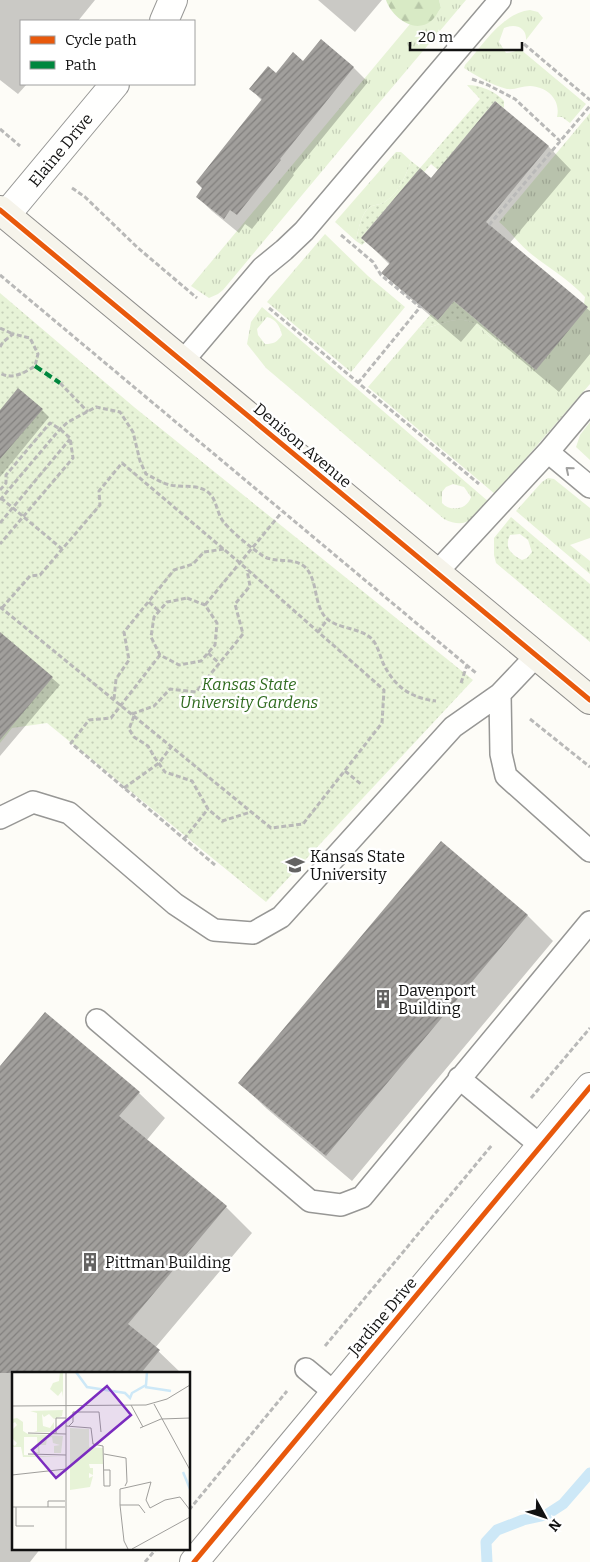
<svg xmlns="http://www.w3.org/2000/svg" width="590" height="1562" font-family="Bitter,serif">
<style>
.grass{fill:url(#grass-tufts);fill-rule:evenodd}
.forest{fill:url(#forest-firs)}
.garden{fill:url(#garden-dots);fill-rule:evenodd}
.shadow{fill:#0003}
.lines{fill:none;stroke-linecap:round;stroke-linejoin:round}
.stream{stroke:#cde8f7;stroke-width:11}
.building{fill:url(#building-hatch)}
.lane-casing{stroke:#979795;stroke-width:24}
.street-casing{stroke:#979795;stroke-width:30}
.secondary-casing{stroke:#8e8d8b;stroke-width:30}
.path{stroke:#b9b9b8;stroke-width:3;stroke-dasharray:5 2.5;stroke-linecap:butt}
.lane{stroke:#fffffe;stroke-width:21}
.street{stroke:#fffffe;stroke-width:28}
.secondary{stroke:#f6f4eb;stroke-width:28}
.quiet{stroke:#00873e;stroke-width:4;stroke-dasharray:8 4;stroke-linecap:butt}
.cycleway-casing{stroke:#fff;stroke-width:8}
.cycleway{stroke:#e8590c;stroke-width:5}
.oneway{stroke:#a0a09f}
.labels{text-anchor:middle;stroke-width:5;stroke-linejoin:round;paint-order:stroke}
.street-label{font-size:16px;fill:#111;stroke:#fff}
.park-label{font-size:16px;font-style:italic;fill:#2f6b1f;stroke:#fff}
.poi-label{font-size:16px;fill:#111;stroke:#fff;text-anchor:start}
.inset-river{fill:none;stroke:#cde8f7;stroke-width:2.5}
.inset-road{fill:none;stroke:#9f9e9b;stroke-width:1}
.view{fill:#7b2cbf;fill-opacity:0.15;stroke:#7b2cbf;stroke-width:2.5}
.inset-edge{fill:none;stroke:#111;stroke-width:2.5}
</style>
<defs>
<pattern id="grass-tufts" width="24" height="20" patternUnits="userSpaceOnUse" patternTransform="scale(1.25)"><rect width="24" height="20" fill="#e7f3d7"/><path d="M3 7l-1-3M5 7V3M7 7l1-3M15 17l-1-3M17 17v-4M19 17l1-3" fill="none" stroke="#c5cfb8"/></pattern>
<pattern id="forest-firs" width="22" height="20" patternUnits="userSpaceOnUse" patternTransform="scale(1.25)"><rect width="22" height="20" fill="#d8eac5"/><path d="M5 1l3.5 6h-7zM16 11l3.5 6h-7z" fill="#b8c8a8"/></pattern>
<pattern id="garden-dots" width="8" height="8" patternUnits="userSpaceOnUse" patternTransform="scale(1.25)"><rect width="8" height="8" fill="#e7f3d7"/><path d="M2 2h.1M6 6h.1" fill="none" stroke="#c5cfb8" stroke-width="1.8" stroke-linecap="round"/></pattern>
<pattern id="building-hatch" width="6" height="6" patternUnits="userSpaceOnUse" patternTransform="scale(1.25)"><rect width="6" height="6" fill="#a19f9c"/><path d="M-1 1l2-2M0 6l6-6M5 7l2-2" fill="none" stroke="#82807e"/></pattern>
</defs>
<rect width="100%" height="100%" fill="#fdfcf7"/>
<!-- grass -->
<path class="grass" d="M439 0H466L368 116 223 290 218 294 209 298 191 286 410 24C425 28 433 20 441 8Z
M530 10 538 12 543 18 526 40C527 27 515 23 504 28L499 42 506 53 513 52 520 49 586 104 570 123 562 117H557C561 100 548 87 530 86 522 86 515 90 507 89 492 85 476 76 464 68L465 65C483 45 502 13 530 10Z
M590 113V384L495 494 368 387 418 329C435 329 450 316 468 321 483 325 490 343 505 344L536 370 584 304 585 297C569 279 548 268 530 253 518 243 511 232 499 222Z
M396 152H401L411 161C406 175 399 193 386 201 381 205 377 204 372 206 362 209 358 231 356 241L335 222Z
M325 234 368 276 405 307 351 372 267 302Z
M262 307 489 502C475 518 466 530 444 519L266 368 247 344 251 322ZM267 317C276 319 280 326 282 335 277 342 274 344 265 344L258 335 257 329ZM453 484 464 487 471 497C467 510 450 512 442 503V492L446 487Z
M590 422V460L576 447 580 435Z
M548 478 554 479 590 508V538L570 545 590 561V574L516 511 542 482Z"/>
<!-- forest -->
<path class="forest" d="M386 0H439L441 8C438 12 435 18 431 21 414 35 391 16 386 0Z"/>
<!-- garden -->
<path class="garden" d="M467 85C480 85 495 91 504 101V108L495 101 438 170 431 164 424 172 420 169 361 238 365 242 362 245 356 241C358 231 362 209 372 206 377 204 381 205 386 201 399 193 406 175 411 161L420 168 480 99Z
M0 293 134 407 473 680 266 902 47 723 12 728 0 743Z
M454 301 505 344C490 343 483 325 468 321 450 316 435 329 418 329L431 314 438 320Z
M511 517 590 584V642L496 563 494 555V538ZM520 534 528 540 532 552 527 558 522 560C511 554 504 548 510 535Z"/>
<!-- shadow -->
<path class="shadow" d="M0 0H95L78 21H21V84H27L18 94 0 80Z
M318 0H382L355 32Z
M321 41 354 68 368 82 293 174 294 175 252 229 245 224 239 233 212 211 197 197 262 101 251 89 276 74 303 63Z
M495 102 549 147 571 170 509 244 590 311V354L559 392 477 323 461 342 406 295 383 273 390 265 363 238 432 180Z
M42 410 49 417 0 477V412Z
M0 633 60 685 0 756Z
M527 915 553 941 352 1181 266 1108 240 1083Z
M0 1068 139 1093 165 1118 146 1141 226 1207 252 1233 155 1348 181 1373H14V1548H41L30 1562H0Z"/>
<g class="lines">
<!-- stream -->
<path class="stream" d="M487 1562 486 1542 497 1530 523 1520 546 1515 563 1504 590 1473"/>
</g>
<!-- building -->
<path class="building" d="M321 39 354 67 280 159 281 160 237 215 230 210 224 219 196 197 202 188 196 182 262 99 249 89 268 66 276 73 293 52 303 61Z
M495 101 549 146 486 222 588 307 536 370 454 301 438 320 381 273 390 263 361 238 420 168 431 178Z
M18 388 43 409 0 459V410Z
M0 632 53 677 0 740Z
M441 841 528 915 326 1156 238 1083Z
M45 1012 140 1092 119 1116 227 1206 128 1324 160 1350 141 1373H0V1066Z"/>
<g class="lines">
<!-- lane casing -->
<g class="lane-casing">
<path id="lane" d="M183 361 262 268 284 250 304 231 500 0
M548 452 590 487
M437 572 548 452 590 402
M500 694 501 754 506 776 590 851
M0 818 33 802 69 813 175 904 214 930 253 933 281 917 453 727 500 694 537 655
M97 1020 310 1201 341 1205 362 1197 590 922
M459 1078 541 1146
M306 1369 335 1393"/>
</g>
<!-- street casing -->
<g class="street-casing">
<g id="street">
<path d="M164 21 173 0"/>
<path id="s1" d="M6 215 115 84"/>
<path d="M194 1562 590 1087"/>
</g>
</g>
<!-- secondary casing -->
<g class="secondary-casing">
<path id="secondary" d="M0 210 590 700"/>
</g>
<!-- path -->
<path class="path" d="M524 44 590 100
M472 79 488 85 515 99 560 141
M0 129 20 146
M72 188 85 197 138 248 197 298
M489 225 590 106
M341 235 373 262 381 275 420 307
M0 275 476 673
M269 308 479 484
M0 328 13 334
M0 347 3 342 13 334 30 338 38 354 35 366C24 373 12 380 0 373
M60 383 88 412
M358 383 421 306
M0 490 6 483V475L50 423 60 429 70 438 73 458 0 544
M1 498 62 549
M0 500 60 429 68 422 96 407 120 412 133 432 140 461 146 474C154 478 162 483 170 485 183 488 199 483 210 494 216 500 217 511 221 518 226 528 254 550 263 556 276 564 294 556 306 568 317 580 314 600 323 614 333 630 359 626 372 639 378 646 380 656 383 663 394 686 410 698 436 701
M0 523 70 439
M187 598 205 605 217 623 215 645 201 661 179 665 160 655 151 637 154 617 167 602Z
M149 602 160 612
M205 605 282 512
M0 607 271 828 303 824 382 723 384 690 240 563 122 463 99 491 100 505 40 575 30 576 1 609
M318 632 327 620
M208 653 219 663
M160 655 111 718 89 720 71 743 215 865
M461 683 467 665
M114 699 116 679 129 660 124 632 174 570 193 564 204 552 224 549
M132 714 154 706 170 689 196 692 243 634 235 604 250 586 247 570
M134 716 129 729 134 737 148 746 155 758 165 772 192 781 208 809 222 821 251 812
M530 719 590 767
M345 771 362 785
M124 788 159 763 171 747
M184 839 208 809
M531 1098 590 1028
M325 1346 492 1145
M189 1510 287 1391
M145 1562 157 1548"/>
<!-- lane -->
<use href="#lane" class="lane"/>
<!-- street -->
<use href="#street" class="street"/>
<!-- secondary -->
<use href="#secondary" class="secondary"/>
<!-- quiet -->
<path class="quiet" d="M35 366 60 383"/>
<!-- cycleway casing -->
<g class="cycleway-casing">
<path id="cycleway" d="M0 210 590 700
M194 1562 590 1087"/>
</g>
<!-- cycleway -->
<use href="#cycleway" class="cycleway"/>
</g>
<!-- one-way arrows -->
<defs><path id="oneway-chevron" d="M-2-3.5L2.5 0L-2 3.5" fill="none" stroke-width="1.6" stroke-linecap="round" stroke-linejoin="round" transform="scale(1.25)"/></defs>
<use class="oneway" href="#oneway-chevron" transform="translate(569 470) rotate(-140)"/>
<!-- icons -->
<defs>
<g id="university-bare" transform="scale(1.5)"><path d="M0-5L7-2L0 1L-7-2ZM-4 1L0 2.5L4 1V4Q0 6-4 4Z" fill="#646362" stroke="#fff" stroke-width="2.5" paint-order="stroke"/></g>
<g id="building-bare" transform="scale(1.5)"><path d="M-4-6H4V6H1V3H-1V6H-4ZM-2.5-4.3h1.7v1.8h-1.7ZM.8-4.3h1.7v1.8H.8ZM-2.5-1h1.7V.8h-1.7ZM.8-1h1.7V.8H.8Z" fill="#646362" stroke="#fff" stroke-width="2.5" paint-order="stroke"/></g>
</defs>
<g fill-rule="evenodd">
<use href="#university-bare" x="295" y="865"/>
<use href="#building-bare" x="383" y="999"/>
<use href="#building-bare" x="90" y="1262"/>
</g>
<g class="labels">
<!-- street labels -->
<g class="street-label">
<text dy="6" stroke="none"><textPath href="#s1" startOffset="85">Elaine Drive</textPath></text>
<text transform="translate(303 445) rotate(40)" y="6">Denison Avenue</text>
<text transform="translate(382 1316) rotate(-50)" y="6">Jardine Drive</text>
</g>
<!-- park labels -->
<g class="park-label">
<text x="249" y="690">Kansas State<tspan x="249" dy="18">University Gardens</tspan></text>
</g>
<!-- poi labels -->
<g class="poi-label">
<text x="310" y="862">Kansas State<tspan x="310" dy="18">University</tspan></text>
<text x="398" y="996">Davenport<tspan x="398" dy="18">Building</tspan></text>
<text x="105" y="1268">Pittman Building</text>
</g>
</g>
<!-- overview -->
<g transform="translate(12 1372)">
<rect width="178" height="178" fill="#fdfcf7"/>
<path d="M48 0H51V25L50 19 46 24 38 17 41 11 47 9ZM51 38 50 44 42 47 37 42 32 45 30 42 31 54 38 56 42 50V60H22L25 59V41L18 39ZM5 46 11 50V59L16 62 51 64 49 81H42V74L48 73 41 71 40 65 35 66 34 73H27L28 81H24L23 80H26L25 65H12V83L50 85H11L9 75H0V72L3 74 5 71 0 66V58L5 53 3 50 0 52V47Z" fill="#e7f3d7"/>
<path d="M58 56 77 57V75L91 76V92H77L78 96H81V103L77 101V106L81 104 78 115 58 118Z" fill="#e7f3d7"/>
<path class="inset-river" d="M64 0 75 15 113 21 118 26 120 21 134 13 135 0M133 15 159 19M171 100 178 117"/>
<path class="inset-road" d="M142 32 178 98M119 33 131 55M0 34 134 33 155 27 178 13M54 54 79 56 81 72 91 74 92 114H98V98H92M57 54 61 50V40H87L89 60M128 56 149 47 178 46M16 61 54 62M44 61V46H54M16 82 54 83M92 82 114 86 115 110 113 114M0 103 54 97M139 110 134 128 138 136 153 128 168 125 178 138M108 133 112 169 116 177M0 135H53M4 135V154H22M36 135V129H53M133 141 127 133H108V117L139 110M54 177V0M120 177 178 145"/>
<path class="view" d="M95 14 119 43 44 106 20 78Z"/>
<rect width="178" height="178" class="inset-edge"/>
</g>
<!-- legend -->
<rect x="20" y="20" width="175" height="65" fill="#ffffff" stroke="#a0a0a0"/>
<rect x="30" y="36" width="25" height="8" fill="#e8590c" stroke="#a0a0a0"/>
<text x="65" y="45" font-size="15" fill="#111111">Cycle path</text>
<rect x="30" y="61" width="25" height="8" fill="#00873e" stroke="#a0a0a0"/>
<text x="65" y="70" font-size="15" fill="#111111">Path</text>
<!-- north arrow -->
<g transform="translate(545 1517) rotate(130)" stroke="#ffffff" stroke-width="4" paint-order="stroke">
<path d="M0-4L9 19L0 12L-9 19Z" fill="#111111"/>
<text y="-8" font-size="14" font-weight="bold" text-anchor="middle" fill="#111111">N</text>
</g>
<!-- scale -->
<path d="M410 42v8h112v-8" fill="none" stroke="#111111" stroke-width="2.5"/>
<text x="418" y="42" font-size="15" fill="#111111" stroke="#ffffff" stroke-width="4" paint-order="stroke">20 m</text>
</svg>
